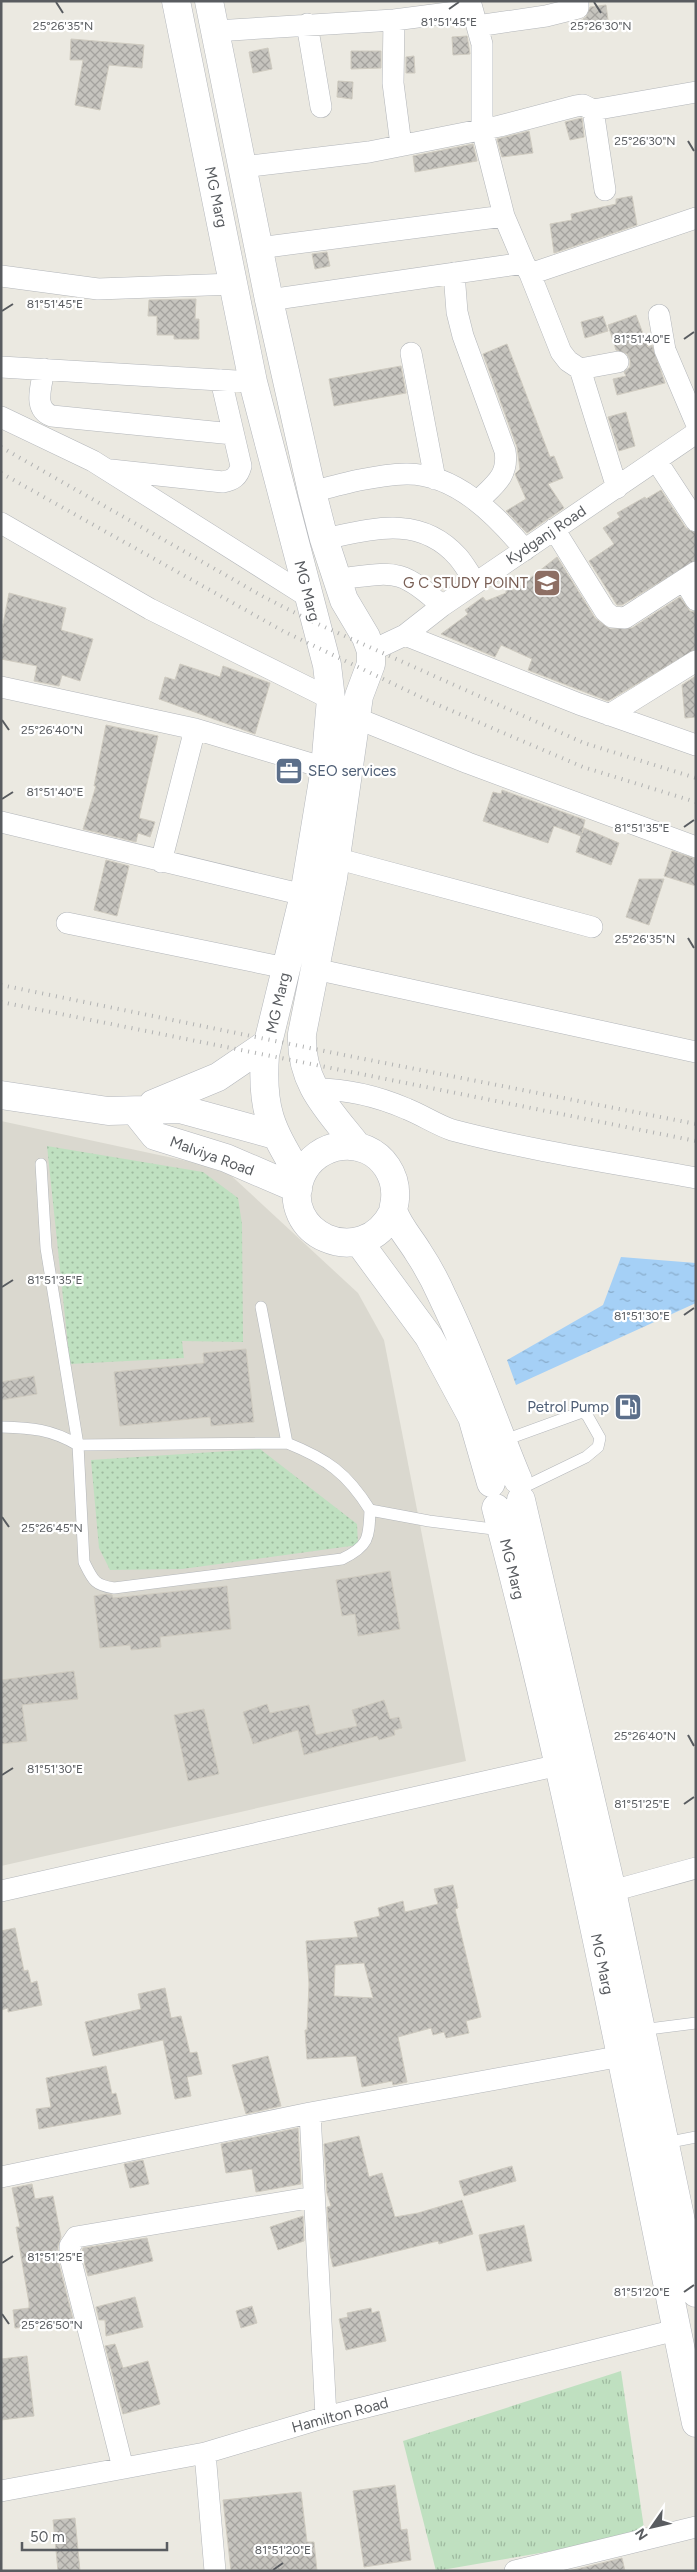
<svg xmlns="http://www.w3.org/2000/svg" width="697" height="2572" font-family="Figtree,sans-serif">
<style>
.education{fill:#dad8cf}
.grass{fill:url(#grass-dots)}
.park{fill:url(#park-tufts)}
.water{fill:url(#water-ripples)}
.building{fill:url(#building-cross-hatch);stroke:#cfcbc0;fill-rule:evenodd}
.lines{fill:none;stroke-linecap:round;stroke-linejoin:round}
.lane-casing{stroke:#b3b6ba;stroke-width:12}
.street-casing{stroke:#b3b6ba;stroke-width:22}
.secondary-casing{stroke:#b4b7bc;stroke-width:29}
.lane{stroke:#fff;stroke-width:11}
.street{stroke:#fff;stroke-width:21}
.secondary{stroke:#fff;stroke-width:28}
.rail{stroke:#b1b2b2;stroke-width:4;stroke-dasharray:1 6;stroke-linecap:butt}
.ticks{fill:none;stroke:#595c60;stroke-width:2}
.labels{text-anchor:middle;stroke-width:4.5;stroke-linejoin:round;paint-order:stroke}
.street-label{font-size:15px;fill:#595c60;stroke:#fff}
.education-label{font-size:15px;fill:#785e54;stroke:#fff;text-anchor:end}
.service-label{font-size:15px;fill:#4e5e75;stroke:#fff;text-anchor:start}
.ticks-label{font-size:12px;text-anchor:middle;fill:#595c60;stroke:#fff;stroke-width:4.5;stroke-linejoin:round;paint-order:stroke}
</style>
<defs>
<pattern id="grass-dots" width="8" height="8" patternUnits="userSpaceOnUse" patternTransform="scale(1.25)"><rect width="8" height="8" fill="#bfe0c0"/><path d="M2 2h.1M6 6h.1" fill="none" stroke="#9eb99f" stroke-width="1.8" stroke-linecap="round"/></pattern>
<pattern id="park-tufts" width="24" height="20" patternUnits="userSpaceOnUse" patternTransform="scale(1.25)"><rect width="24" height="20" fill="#bfe0c0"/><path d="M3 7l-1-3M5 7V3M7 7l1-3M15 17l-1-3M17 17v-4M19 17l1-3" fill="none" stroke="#9eb99f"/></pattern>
<pattern id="water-ripples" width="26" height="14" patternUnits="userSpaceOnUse" patternTransform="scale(1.25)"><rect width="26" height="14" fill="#a5d0f6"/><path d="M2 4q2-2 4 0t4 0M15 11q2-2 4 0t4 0" fill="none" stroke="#89accb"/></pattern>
<pattern id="building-cross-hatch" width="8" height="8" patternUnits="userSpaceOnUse" patternTransform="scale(1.25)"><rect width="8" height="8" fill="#c6c4be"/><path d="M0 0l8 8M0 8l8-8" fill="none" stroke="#a4a29e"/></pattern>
</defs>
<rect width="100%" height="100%" fill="#ebe9e1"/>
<!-- education -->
<path class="education" d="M1 1121 224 1169 358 1293 384 1340 466 1761 1 1866Z"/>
<!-- grass -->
<path class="grass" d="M47 1146 203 1172 238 1198 242 1224 243 1342 182 1341 184 1358 70 1364Z
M260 1449 357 1524 358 1545 182 1569 110 1570 99 1548 91 1460Z"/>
<!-- park -->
<path class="park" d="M621 2371 645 2535 436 2571 403 2441Z"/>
<!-- water -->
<path class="water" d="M621 1257 696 1263V1303L516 1385 507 1360 603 1305Z"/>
<!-- building -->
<path class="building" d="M606 5 609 27 581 30 580 21 586 17 590 7Z
M467 36 470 54 453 55 452 37Z
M71 39 144 45 142 68 109 65 100 110 75 105 83 60H70Z
M268 48 272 69 253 73 249 52Z
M351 51H381V68L351 69Z
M414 56 415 73H406V57Z
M338 81 353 82 352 99 337 97Z
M582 118 584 137 570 140 565 122Z
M529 131 533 153 502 157 497 139Z
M473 144 477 161 415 172 413 156Z
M632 196 637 225 554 253 550 224 572 220 571 214 616 204V199Z
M327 252 330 266 315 269 312 254Z
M196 299 195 319H199V339H174V335H157V316H148L149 300Z
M636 315 648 347 652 345 665 383 617 395 613 379 626 376 624 372 630 367V360L627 354 616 350 608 325Z
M603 316 608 331 585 338 581 322Z
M507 344 550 457 554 456 563 478 548 484 564 508 527 533 506 511 526 499 515 474 520 469 517 447 483 354Z
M401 366 406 393 334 406 329 379Z
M626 412 635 446 619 451 608 417Z
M661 490 686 528 696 533V560L622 605H617L589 561 614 544 603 528 620 517 617 513 645 497 646 499Z
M557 557 595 618 610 629 632 628 680 597 690 611 696 612V649L608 701 528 670 532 659 501 645 495 657 441 634 468 614 465 610 483 597 486 601 506 593V589L515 590Z
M9 593 66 608 61 630 93 639 80 681 62 675 59 686 34 681 37 666 1 659V635Z
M180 664 220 677 223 666 270 683 255 734 159 699 165 677 175 680Z
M696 676V717L685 718 682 685Z
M106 725 158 736 139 818 155 822 150 837 138 833 136 842 83 829 96 786H94Z
M502 790 585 820 582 833 584 828 619 843 611 865 576 852 581 836 554 826 548 843 483 821 493 792 501 794Z
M672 851 696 859V886L664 876Z
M106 860 129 866 117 916 94 910Z
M639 879H664L649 925 626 917Z
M246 1349 254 1422 211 1426 210 1417 120 1426 114 1372 204 1363 203 1353Z
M34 1376 37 1394 1 1400V1382Z
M390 1571 400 1629 358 1636 355 1614 342 1616 336 1580Z
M227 1586 231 1629 160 1637 161 1647 131 1650 130 1645 100 1648 94 1596 107 1594 112 1595 113 1598Z
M74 1671 78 1699 22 1705 27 1741 1 1744V1680Z
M384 1700 390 1719 399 1717 402 1728 394 1730 395 1735 379 1740 377 1736 304 1755 298 1730 253 1744 243 1712 267 1704 270 1713 309 1705 316 1735 357 1726 352 1710Z
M204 1709 219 1774 188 1781 174 1715Z
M453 1885 458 1908 455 1909 481 2017 466 2021 469 2033 446 2038 444 2032 433 2035 431 2028 398 2037 407 2082 393 2085 392 2081 362 2087 356 2056 307 2059 305 2030H307L309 1984 306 1941 358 1937 354 1922 380 1916 378 1908 403 1901 405 1912 438 1904 434 1889ZM364 1963 373 1998 334 1996 335 1965Z
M15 1928 24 1971 28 1970 31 1983 37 1981 42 2005 8 2012V2008L1 2010V1931Z
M165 1988 171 2018 181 2016 190 2053 197 2052 202 2074 187 2077 191 2096 175 2099 163 2040 93 2056 85 2022 141 2009 138 1994Z
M268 2056 281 2106 246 2114 232 2065Z
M106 2066 112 2094 116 2093 121 2114 39 2129 36 2109 51 2107 46 2078Z
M298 2128 301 2184 256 2192 252 2169 226 2173 221 2144Z
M359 2136 369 2177 382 2173 395 2217 418 2213 462 2200 473 2234 439 2244 438 2241 333 2267 330 2254 327 2207 331 2206 327 2193 324 2144Z
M143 2160 149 2184 130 2188 124 2164Z
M512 2166 516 2181 464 2196 459 2181Z
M32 2184 35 2199 53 2196 61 2237 58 2246V2260L74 2323 15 2328 13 2310 29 2308V2303L16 2227H20L12 2188Z
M303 2216 304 2241 278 2250 270 2227Z
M524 2225 532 2261 487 2271 479 2235Z
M147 2238 153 2261 88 2276 82 2255 83 2248Z
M135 2297 143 2327 106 2336 105 2320H99L96 2307Z
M252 2306 257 2323 241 2328 236 2311Z
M371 2308 372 2313 379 2311 386 2341 346 2350 339 2319 348 2317 347 2313Z
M115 2344 123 2368 148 2361 160 2404 123 2414 105 2346Z
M27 2356 34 2416 1 2420V2359Z
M395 2485 401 2530 407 2529 411 2560 364 2567 353 2491Z
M301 2492 307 2542H314L317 2571H231L223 2500Z
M75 2518 80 2571H58L53 2520Z
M622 2558 625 2571H569Z"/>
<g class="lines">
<!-- lane casing -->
<g class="lane-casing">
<path id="lane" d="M41 1164 46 1248 78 1445
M261 1307 287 1443C327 1459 347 1473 370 1510L429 1521 501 1530
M1 1427C32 1428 51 1429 78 1445
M502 1441 582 1412 587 1415 600 1438 598 1447 586 1457 522 1488
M287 1443 78 1445 84 1562C93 1580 94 1585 114 1588L342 1559C369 1546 369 1538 370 1510
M641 2030 696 2023
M665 2143 696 2137"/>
</g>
<!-- street casing -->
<g class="street-casing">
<path id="street" d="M470 1 482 44V129L504 216
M394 20 393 83 401 145
M307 24 321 107
M477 26 546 16 578 8V1
M215 31 394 20 471 10
M593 110 605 190
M242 167 369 152 500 126 576 106 583 105 593 110 696 92
M259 248 504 216 524 263
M454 273 457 312 463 336 505 451C509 476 494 485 478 501
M530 274 561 352 568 361 580 369 618 362
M1 276 98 289 234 284
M269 300 524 263 530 274 696 218
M659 315 665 350 696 423
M411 353 435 479
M1 367 253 382
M44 369C42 385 32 409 52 416L233 434
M580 369 617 488
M1 417 93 461 310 598
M656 460 696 521
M111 470 223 482C233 480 238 477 241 466L221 380
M312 492C342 484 374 475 406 474 455 473 496 515 525 550
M1 523 150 609 331 699
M554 529 605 611 612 617 625 618 696 572
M324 539C372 529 420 514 458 557 465 565 470 575 476 583
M337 579C393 573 399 566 442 606
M684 580 696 600
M405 635 579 704 696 745
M371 651 405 635 442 606 696 433
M1 687 195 729 325 768
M609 715 696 661
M356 718 468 763 696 847
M1 822 304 895
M335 858 592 927
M161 862 195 729
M67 923 286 968
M315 969 696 1052
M315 1089C348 1089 377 1096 407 1109 422 1115 437 1125 452 1130 532 1151 614 1163 696 1178
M1 1891 559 1765
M612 1891 696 1868
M310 2113 326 2417
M1 2177 310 2113 622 2056
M205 2453 215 2571
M123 2468 70 2257V2246L76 2237 314 2197
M1 2491 205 2453 326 2417 676 2330
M515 2571 696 2527"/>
</g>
<!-- secondary casing -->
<g class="secondary-casing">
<path id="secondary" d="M176 1 253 382 327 665 331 699 325 768 304 895 265 1055C261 1113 272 1129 300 1177
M209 1 269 300 312 492 324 539 344 600 366 637 371 651V664L359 696 333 878 302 1034C300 1084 329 1110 358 1147
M1 1095 108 1111 180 1109 275 1135
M153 1104 218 1077 268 1043
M135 1111 155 1136 226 1158 298 1189
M393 1212C362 1273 277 1233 301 1176 316 1141 365 1134 387 1167 393 1176 396 1188 395 1199 395 1204 392 1209 394 1213 399 1227 411 1240 418 1252 428 1267 436 1282 443 1298 472 1357 493 1420 518 1480
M359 1242 429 1337 472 1417 491 1483
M521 1500 612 1891 696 2293
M496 1508C576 1810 632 2117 696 2423"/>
</g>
<!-- lane -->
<use href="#lane" class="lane"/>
<!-- street -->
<use href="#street" class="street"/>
<!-- secondary -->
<use href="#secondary" class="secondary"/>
<!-- rail -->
<path class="rail" d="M1 447 264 597 309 620 584 743 696 778
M1 473 283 631 429 701 583 767 696 802
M1 985 349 1056 696 1124
M1 1002 696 1141"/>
</g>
<!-- ticks -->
<path class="ticks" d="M56 2 63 13M594 2 601 13M449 9 459 2M688 141 694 151M2 311 13 304M684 339 694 332M2 720 9 730M2 799 13 792M684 827 694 820M688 938 694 948M2 1287 13 1280M684 1315 694 1308M2 1517 9 1527M688 1735 694 1746M2 1775 13 1768M684 1804 694 1797M2 2263 13 2256M684 2292 694 2285M2 2314 9 2324M273 2570 283 2563"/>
<!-- icons -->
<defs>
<g id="school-square" transform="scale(1.4375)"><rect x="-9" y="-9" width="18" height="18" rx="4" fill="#8d6e63" stroke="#fff"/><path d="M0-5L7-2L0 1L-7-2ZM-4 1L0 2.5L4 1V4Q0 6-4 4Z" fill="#fff"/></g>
<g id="office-square" transform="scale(1.4375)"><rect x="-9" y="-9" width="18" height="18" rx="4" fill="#5c6f8a" stroke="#fff"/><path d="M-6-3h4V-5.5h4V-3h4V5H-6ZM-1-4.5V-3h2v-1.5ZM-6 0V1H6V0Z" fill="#fff"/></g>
<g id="fuel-square" transform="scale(1.4375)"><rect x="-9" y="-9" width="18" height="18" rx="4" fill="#5c6f8a" stroke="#fff"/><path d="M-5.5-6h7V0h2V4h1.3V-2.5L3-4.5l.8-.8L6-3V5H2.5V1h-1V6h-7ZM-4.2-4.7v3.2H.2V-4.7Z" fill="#fff"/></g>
</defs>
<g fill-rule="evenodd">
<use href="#school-square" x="547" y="583"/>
<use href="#office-square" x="289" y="771"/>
<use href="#fuel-square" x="628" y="1407"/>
</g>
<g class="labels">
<!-- street labels -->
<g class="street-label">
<text transform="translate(216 197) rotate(78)" y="5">MG Marg</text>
<text transform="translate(546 535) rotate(-34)" y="5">Kydganj Road</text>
<text transform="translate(307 591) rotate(75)" y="5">MG Marg</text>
<text transform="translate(278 1003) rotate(-77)" y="5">MG Marg</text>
<text transform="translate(212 1156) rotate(20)" y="5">Malviya Road</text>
<text transform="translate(512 1569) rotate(76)" y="5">MG Marg</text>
<text transform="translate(602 1964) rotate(78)" y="5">MG Marg</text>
<text transform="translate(340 2415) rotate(-15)" y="5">Hamilton Road</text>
</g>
<!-- education labels -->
<g class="education-label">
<text x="528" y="588">G C STUDY POINT</text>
</g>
<!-- service labels -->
<g class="service-label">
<text x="308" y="776">SEO services</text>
<text x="609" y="1412" text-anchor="end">Petrol Pump</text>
</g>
</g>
<g class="ticks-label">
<text x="449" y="26">81°51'45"E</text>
<text x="63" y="30">25°26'35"N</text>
<text x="601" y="30">25°26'30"N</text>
<text x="645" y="145">25°26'30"N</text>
<text x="55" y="308">81°51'45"E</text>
<text x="642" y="343">81°51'40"E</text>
<text x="52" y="734">25°26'40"N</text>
<text x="55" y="796">81°51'40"E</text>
<text x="642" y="832">81°51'35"E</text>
<text x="645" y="943">25°26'35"N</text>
<text x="55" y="1284">81°51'35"E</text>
<text x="642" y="1320">81°51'30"E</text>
<text x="52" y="1532">25°26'45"N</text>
<text x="645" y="1740">25°26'40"N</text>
<text x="55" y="1773">81°51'30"E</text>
<text x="642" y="1808">81°51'25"E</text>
<text x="55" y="2261">81°51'25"E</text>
<text x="642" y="2296">81°51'20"E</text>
<text x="52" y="2329">25°26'50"N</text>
<text x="283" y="2554">81°51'20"E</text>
</g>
<!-- border -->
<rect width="697" height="2572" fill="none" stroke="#595c60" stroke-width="5"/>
<!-- north arrow -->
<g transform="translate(652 2527) rotate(236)" stroke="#ffffff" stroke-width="4" paint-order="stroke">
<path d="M0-4L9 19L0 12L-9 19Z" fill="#595c60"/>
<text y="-8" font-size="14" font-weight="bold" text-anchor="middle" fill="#595c60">N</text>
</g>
<!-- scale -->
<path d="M22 2542v8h145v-8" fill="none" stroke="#595c60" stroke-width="2.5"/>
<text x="30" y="2542" font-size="15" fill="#595c60" stroke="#ffffff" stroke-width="4" paint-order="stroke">50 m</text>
</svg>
